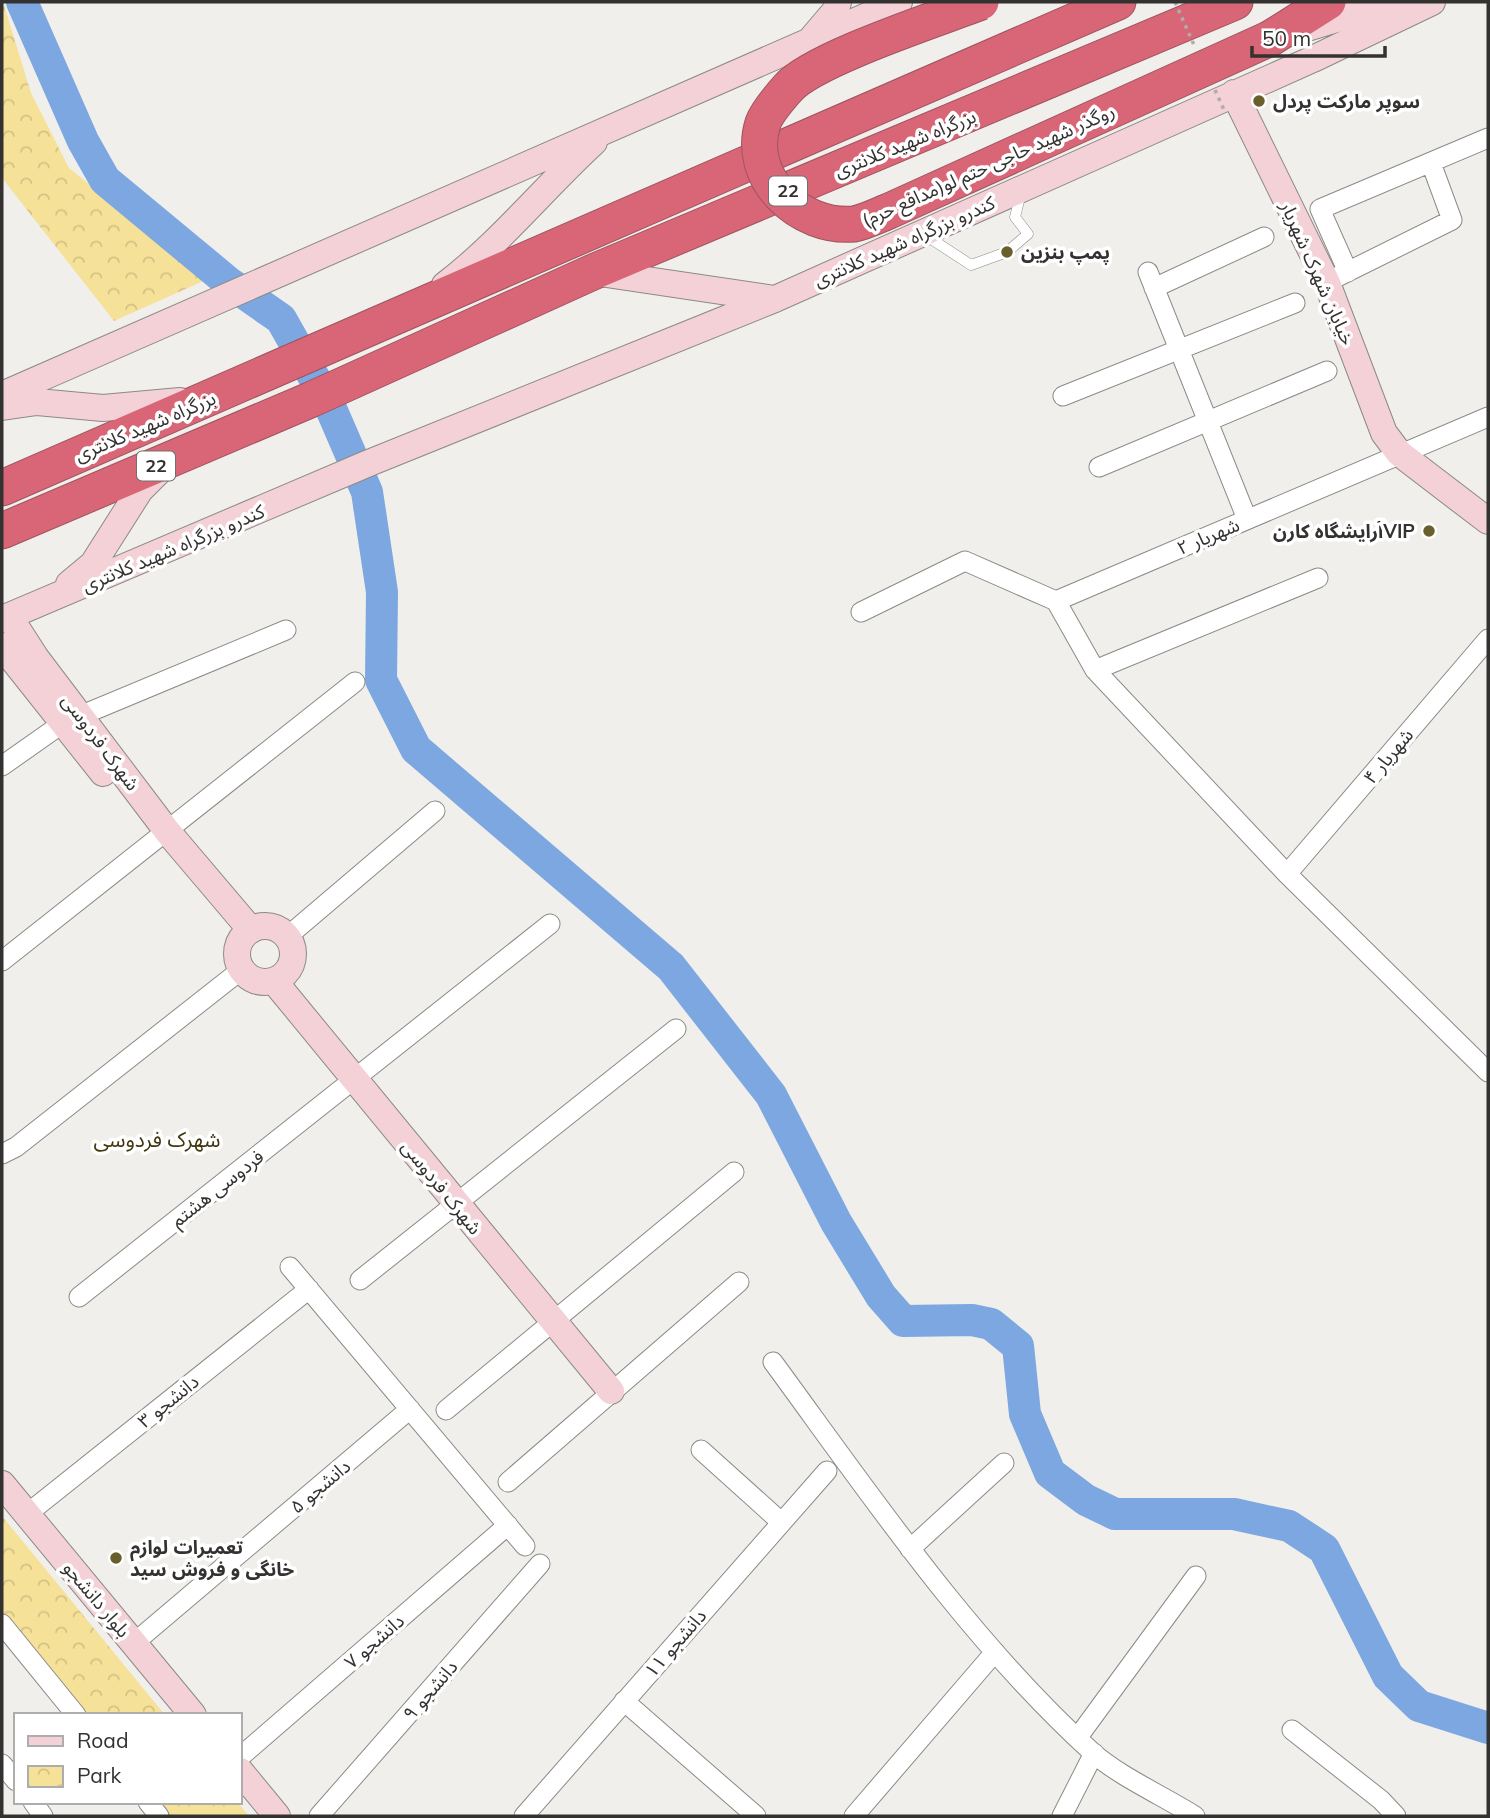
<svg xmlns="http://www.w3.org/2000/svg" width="1490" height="1818" font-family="Mulish,'Noto Sans Arabic',sans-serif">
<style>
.park{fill:url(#park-crowns)}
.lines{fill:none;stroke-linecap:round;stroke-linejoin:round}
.river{stroke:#7ca7e1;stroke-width:32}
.lane-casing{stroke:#8b8a86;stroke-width:11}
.street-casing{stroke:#8b8a86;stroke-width:21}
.secondary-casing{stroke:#8b8a86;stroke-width:28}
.highway-casing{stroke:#9e545e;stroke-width:37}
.lane{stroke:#fff;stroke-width:10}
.street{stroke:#fff;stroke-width:19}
.secondary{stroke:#f3d1d6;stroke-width:26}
.highway{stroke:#d86677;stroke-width:35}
.highway-bridge-casing{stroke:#9e545e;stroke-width:37;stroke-linecap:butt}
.path-bridge{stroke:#aeadaa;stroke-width:3.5;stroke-dasharray:3.5 5;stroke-linecap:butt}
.highway-bridge{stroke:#d86677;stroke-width:35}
.poi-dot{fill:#685f2b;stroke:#fff;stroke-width:2.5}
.labels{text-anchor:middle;stroke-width:7;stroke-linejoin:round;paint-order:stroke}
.shield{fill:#fff;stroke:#70706f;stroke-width:2}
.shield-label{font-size:18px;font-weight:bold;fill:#333231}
.poi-label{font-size:19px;font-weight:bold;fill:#333231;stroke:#fff;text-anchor:start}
.street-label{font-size:19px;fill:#333231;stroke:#fff}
.neighbourhood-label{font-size:21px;fill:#3f380e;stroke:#fff}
</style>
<defs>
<pattern id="park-crowns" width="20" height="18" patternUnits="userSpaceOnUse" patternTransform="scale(1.75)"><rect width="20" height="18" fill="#f6e198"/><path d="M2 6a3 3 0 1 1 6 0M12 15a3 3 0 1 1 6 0" fill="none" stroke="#d3c283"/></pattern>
</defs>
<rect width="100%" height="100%" fill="#f0efeb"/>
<!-- park -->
<path class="park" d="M3 2 31 93 69 168 208 279 114 321 2 178Z
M2 1516 165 1715H87L2 1613Z
M159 1802H237L249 1816H171Z"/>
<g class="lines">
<!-- river -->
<path class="river" d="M22 2 83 141 105 180 228 282 281 319 329 404 367 492 382 592 381 680 416 749 671 967 771 1095 836 1222 881 1296 903 1321 972 1320 991 1324 1018 1346 1025 1414 1050 1473 1086 1500 1115 1514H1234L1289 1526 1324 1549 1388 1676 1419 1706 1488 1728"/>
<!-- lane casing -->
<g class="lane-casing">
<path id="lane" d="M925 235 971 265 1007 252 1028 234 1015 217 1021 193"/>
</g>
<!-- street casing -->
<g class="street-casing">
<path id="street" d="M1148 272 1247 519
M1348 272 1320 209 1488 138
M1337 277 1452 220 1431 163
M1154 288 1264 237
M1063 396 1295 303
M1099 467 1327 371
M1056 601 1488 417
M861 612 965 561 1056 601 1095 670 1287 874 1488 1072
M1095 670 1318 578
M2 766 63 723 286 630
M1287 874 1488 639
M288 936 435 811
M2 961 355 682
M2 1154 16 1147 241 970
M290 1267 525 1546
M360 1280 676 1029
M79 1297 550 924
M773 1362C872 1497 968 1639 1092 1752 1117 1775 1165 1797 1195 1816
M446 1410 734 1172
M701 1450 781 1522
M508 1482 739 1282
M27 1514 309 1289
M910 1549 1004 1463
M2 1624 76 1715
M134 1643 410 1409
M624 1701 756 1816
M1292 1730 1381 1800 1396 1816
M1078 1737 1196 1576
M240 1757 508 1525
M2 1764 16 1781
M33 1802 43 1816
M148 1802 159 1816
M319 1816 540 1564
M524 1816 827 1471
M854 1816 995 1652
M1062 1816 1094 1753"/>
</g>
<!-- secondary casing -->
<g class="secondary-casing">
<path id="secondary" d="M1297 31 1392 2
M813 37 836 10 838 2
M1234 93 1327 283 1384 433 1399 453 1488 521
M593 272 775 299
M445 285C500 243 543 189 594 142
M2 395 899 2
M2 407 37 402 103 408 180 401
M69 584 93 564 140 490 162 468
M9 616 36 658 167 831 251 930
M2 619 369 463 775 299 1313 59 1432 2
M2 646 103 773
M237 954a28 28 0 1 1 56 0a28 28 0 1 1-56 0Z
M274 981 611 1391
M2 1484 193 1715
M240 1771 277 1816"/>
</g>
<!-- highway casing -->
<g class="highway-casing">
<path id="highway" d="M1271 38 1328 2
M2 488 1118 2
M2 531 310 400 593 272 1235 2"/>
</g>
<!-- lane -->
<use href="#lane" class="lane"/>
<!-- street -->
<use href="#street" class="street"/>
<!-- secondary -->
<use href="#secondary" class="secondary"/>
<!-- highway -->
<use href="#highway" class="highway"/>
<!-- highway-bridge casing -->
<g class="highway-bridge-casing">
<path id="highway-bridge" d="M981 2C940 18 813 59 788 88 780 97 767 112 763 123 745 179 801 229 854 224 865 222 879 215 889 211L1271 38"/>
</g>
<!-- path-bridge -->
<path class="path-bridge" d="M1175 2 1194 45
M1215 90 1225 112"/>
<!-- highway-bridge -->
<use href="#highway-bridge" class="highway-bridge"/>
</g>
<!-- markers -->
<g class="poi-dot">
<circle cx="1259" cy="101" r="7"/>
<circle cx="1007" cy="252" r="7"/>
<circle cx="1429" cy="531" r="7"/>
<circle cx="116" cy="1558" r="7"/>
</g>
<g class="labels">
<!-- shield labels -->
<g class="shield">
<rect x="769" y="176.5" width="38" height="29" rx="5"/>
<rect x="137" y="451.5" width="38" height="29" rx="5"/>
</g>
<g class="shield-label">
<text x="788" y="197">22</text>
<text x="156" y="472">22</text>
</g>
<!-- poi labels -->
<g class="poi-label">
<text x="1273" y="108">سوپر مارکت پردل</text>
<text x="1021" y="259">پمپ بنزین</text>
<text x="1415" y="538" text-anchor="end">آرایشگاه کارنVIP</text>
<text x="130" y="1554">تعمیرات لوازم<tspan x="130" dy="22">خانگی و فروش سید</tspan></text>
</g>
<!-- street labels -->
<g class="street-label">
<text transform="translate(905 143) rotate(-22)" y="7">بزرگراه شهید کلانتری</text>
<text transform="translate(988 165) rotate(-24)" y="7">روگذر شهید حاجی حتم لو(مدافع حرم)</text>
<text transform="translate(904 241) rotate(-24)" y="7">کندرو بزرگراه شهید کلانتری</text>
<text transform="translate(1318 273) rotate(66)" y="7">خیابان شهرک شهریار</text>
<text transform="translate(145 426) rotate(-23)" y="7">بزرگراه شهید کلانتری</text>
<text transform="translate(1208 536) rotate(-23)" y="7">۲ شهریار</text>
<text transform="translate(173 548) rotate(-23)" y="7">کندرو بزرگراه شهید کلانتری</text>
<text transform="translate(101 742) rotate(53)" y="7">شهرک فردوسی</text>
<text transform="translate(1388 756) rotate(-50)" y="7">شهریار ۴</text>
<text transform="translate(442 1187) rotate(51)" y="7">شهرک فردوسی</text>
<text transform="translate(217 1188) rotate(-38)" y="7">فردوسی هشتم</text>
<text transform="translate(168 1401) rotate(-39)" y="7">دانشجو ۳</text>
<text transform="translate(320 1486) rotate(-40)" y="7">دانشجو ۵</text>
<text transform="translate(97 1599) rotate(50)" y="7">بلوار دانشجو</text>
<text transform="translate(374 1641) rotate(-41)" y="7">دانشجو ۷</text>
<text transform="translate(675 1643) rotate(-49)" y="7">دانشجو ۱۱</text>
<text transform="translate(430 1690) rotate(-49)" y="7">دانشجو ۹</text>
</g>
<!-- neighbourhood labels -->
<g class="neighbourhood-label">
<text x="157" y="1147">شهرک فردوسی</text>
</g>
</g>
<!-- border -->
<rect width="1490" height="1818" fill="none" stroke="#333231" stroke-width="7"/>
<!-- legend -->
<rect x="14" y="1713" width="228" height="91" fill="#ffffff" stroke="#adadad" stroke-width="2"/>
<rect x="28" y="1736" width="35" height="10" fill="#f3d1d6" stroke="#adadad" stroke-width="2"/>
<text x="77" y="1748" font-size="21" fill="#333231">Road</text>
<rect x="28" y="1766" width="35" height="21" fill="url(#park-crowns)" stroke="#adadad" stroke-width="2"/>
<text x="77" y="1783" font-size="21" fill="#333231">Park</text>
<!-- scale -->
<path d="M1252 46v10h133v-10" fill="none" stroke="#333231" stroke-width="3.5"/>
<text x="1262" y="46" font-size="21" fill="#333231" stroke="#ffffff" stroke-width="5" paint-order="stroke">50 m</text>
</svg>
